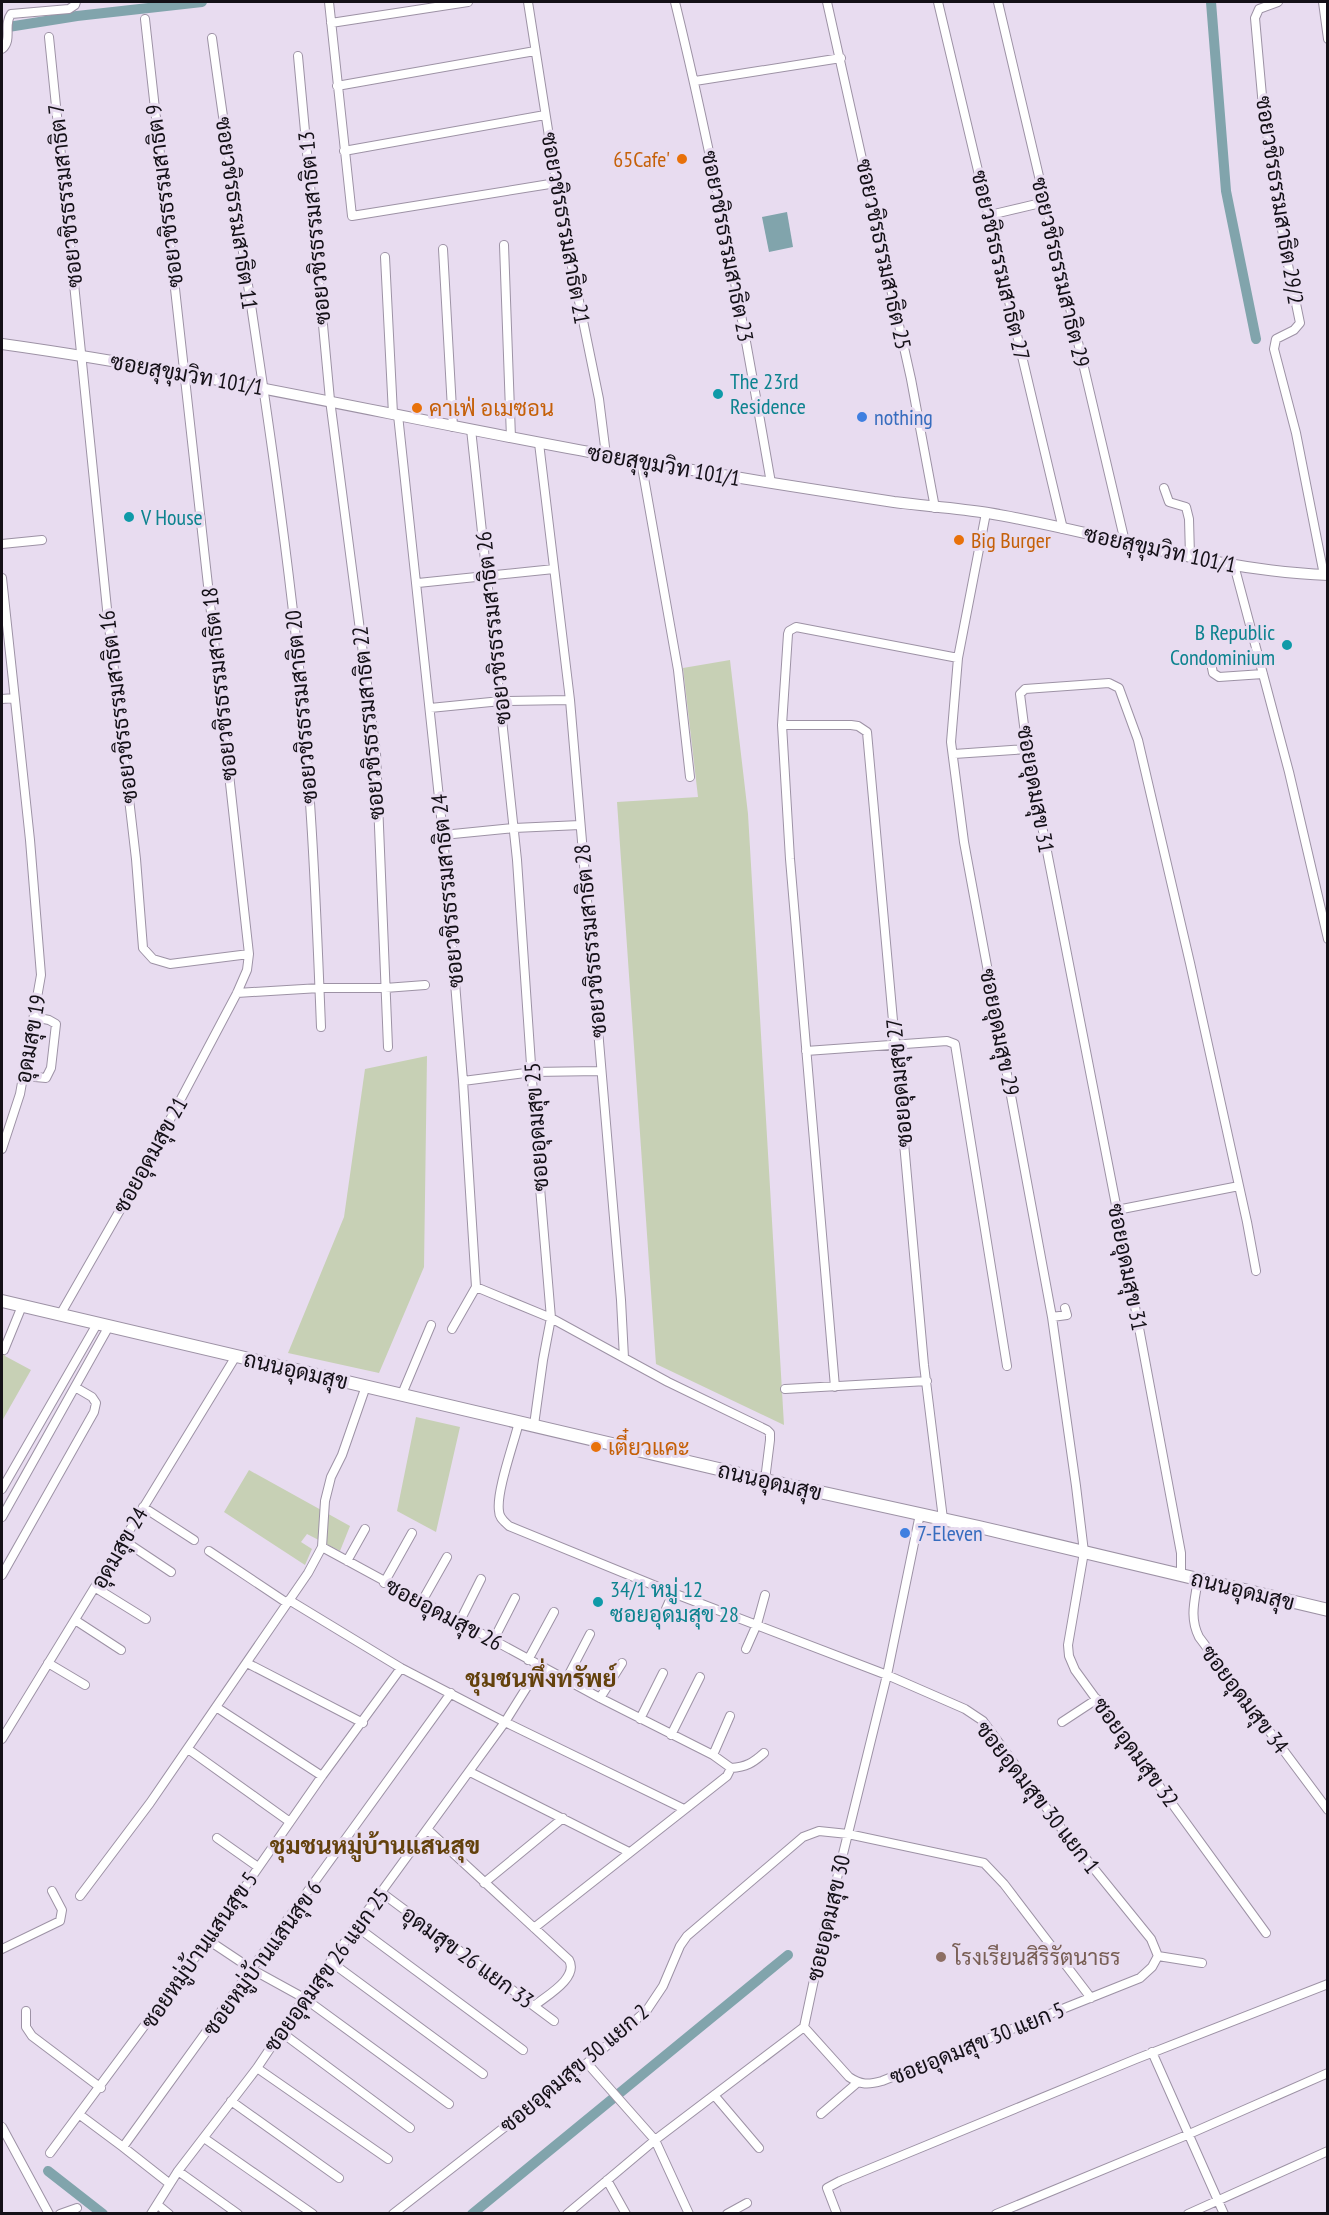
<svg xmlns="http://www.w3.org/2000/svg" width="1329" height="2215" font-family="'PT Sans Narrow',Sarabun,sans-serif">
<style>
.green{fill:#c7d0b5}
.water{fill:#81a4ac}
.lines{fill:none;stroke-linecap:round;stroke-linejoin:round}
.canal{stroke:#81a4ac;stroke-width:10}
.minor-casing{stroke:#9d92a5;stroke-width:10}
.tertiary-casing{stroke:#9d92a5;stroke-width:12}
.secondary-casing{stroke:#9d92a5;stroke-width:14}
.minor{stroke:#fff;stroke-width:8}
.tertiary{stroke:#fff;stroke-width:10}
.secondary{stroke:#fff;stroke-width:12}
.food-dot{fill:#e8710a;stroke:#e8dcf0;stroke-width:2}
.culture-dot{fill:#0f9aa8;stroke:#e8dcf0;stroke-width:2}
.shop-dot{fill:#3f7fe0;stroke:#e8dcf0;stroke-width:2}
.education-dot{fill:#8d6e63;stroke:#e8dcf0;stroke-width:2}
.labels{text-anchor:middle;stroke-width:6;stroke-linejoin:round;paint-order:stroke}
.food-label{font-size:22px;fill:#c56008;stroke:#e8dcf0;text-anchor:start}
.street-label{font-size:22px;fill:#141017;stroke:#e8dcf0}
.culture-label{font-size:22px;fill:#0d838f;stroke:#e8dcf0;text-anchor:start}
.shop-label{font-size:22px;fill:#366cbe;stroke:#e8dcf0;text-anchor:start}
.education-label{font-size:22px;fill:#785e54;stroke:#e8dcf0;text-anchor:start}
.neighbourhood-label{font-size:24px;font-weight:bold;fill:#63410c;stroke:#e8dcf0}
</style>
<rect width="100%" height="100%" fill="#e8dcf0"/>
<!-- green -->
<path class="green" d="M730 660 748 814 784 1425 656 1364 617 802 698 797 683 668Z
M427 1056 424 1267 379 1373 288 1353 344 1217 365 1069Z
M2 1345 9 1347 5 1356 31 1370 2 1421Z
M416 1417 460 1427 436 1532 397 1511Z
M249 1470 350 1526 340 1551 307 1534 301 1542 312 1549 305 1565 224 1512Z"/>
<!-- water -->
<path class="water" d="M787 212 793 247 769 252 762 217Z"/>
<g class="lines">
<!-- canal -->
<path class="canal" d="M1211 2 1226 191 1256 339
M2 28 77 16 202 2
M48 2171 103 2214
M472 2214 788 1955"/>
<!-- minor casing -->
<g class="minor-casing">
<path id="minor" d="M329 2 352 216 556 183
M528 2 561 213 599 399 606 455
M675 2C714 161 743 321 771 483
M827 2 911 379 935 508
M938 2 1063 529
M998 2 1125 542
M1278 2 1259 9 1255 18 1263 107 1286 255 1300 323 1294 330 1276 339 1274 349 1296 433 1324 575
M1323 2 1328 39
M331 23 468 2
M49 37 107 609 136 859 143 948 153 959 170 964 249 954
M212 38C239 238 274 437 296 638 310 767 316 897 321 1027
M2 49C13 40 3 25 11 14L69 9 75 5 76 2
M298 56 330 400 376 753 388 1047
M695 81 841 58
M337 86 535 51
M344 151 545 115
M990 215 1045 202
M504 245 511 438
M443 249 453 427
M385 257 393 414
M398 415 443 835 463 1081 476 1287 551 1318 624 1358 621 1300 570 700 539 443
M471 429 517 860 537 1152 551 1318 543 1360 534 1425
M641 461 678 670 690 777
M1164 488 1169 502 1186 507 1189 519 1190 556
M986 513 958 658 951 742 964 842 1052 1317 1076 1486 1084 1552 1068 1645 1069 1656 1075 1670 1266 1933
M2 544 42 540
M1234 565 1289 772 1328 939
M2 578 30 840 41 975 20 1094 2 1149
M418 583 554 569
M1211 663 1213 673 1219 677 1263 674
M2 699 14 698
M430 708 501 701 570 700
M782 725H851L858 726 867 732 924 1365 943 1519
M954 754 1027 749
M443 835 514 828 580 825
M237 993 320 988H385L425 985
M806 1051 947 1041 955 1044 1007 1366
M24 1076 46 1078 51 1068 56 1024 49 1020 34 1017
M463 1081 533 1072 600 1071
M1117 1210 1239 1186
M60 1315 147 1163 237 993 247 970 249 954 145 19
M1052 1317 1067 1315 1065 1308
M452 1329 476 1287
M4 1350 22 1306
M624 1358 668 1382 767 1430 770 1433V1440L765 1480
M835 1387 790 859 782 725 788 634 789 631 796 627 958 658
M785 1389 927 1381
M402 1394 431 1325
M519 1422C514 1443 496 1492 499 1511 499 1518 504 1521 509 1526L673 1593 887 1675 965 1709 983 1721 1061 1828 1151 1939 1158 1956
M2 1489 97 1324
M143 1507 194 1540
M2 1517 109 1326
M123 1540 171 1572
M322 1547 600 1698 713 1755 731 1768 727 1776 534 1928
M209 1551 287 1603
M347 1561 365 1529
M2 1575 94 1412 96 1403 92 1397 75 1387
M1181 1575V1553L1117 1210 1027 749 1020 694 1025 689 1109 683 1119 688 1138 740 1190 963 1247 1222 1256 1271
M1198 1579C1195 1600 1189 1617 1199 1637L1328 1810
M384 1583 412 1533
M96 1588 146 1619
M289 1600 401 1668 505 1722 684 1809
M421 1603 447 1557
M662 1618 673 1593
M75 1620 121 1650
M459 1623 481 1579
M493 1641 515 1598
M746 1649 757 1624 765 1595
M528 1660 554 1612
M48 1663 85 1685
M247 1663 363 1723
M566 1680 590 1634
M600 1698 622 1663
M216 1707 322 1776
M640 1719 663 1673
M1062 1722 1097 1699
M671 1735 700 1677
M2 1739 236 1356
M188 1749 290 1822
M713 1755 730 1716
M731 1768C746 1767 753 1763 764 1753
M470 1772 629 1852
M428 1830 569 1960C579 1978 546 1996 534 2006
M217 1838 258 1867
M484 1883 563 1818
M382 1893 554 2021
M80 1896 150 1803 308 1573 322 1547 325 1501 331 1477 342 1455 366 1386
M357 1927 523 2050
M208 1940 253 1970 304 1998 449 2104
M2 1949 60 1921 62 1910 52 1891
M1158 1956 1202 1963
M331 1962 483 2074
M26 2011V2027L32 2036 101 2088
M804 2027 849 2077C861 2085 868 2085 882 2081L1140 1978 1152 1967 1158 1956
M281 2032 410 2128
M1152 2052 1224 2214
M587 2063 655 2140 689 2214
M257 2068 388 2159
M714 2095 759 2148
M231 2101 339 2178
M821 2114 857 2083
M80 2115 123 2147 451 1693
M2 2127 49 2214
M204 2138 313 2214
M123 2147 170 2184
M50 2153 208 1940 322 1776 401 1668
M178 2171 238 2214
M607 2180 626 2214
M158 2205 169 2214
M60 2214 77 2208
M151 2214 178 2171 257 2068 304 1998 505 1722 540 1666
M393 2214 587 2063 647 2010 663 1986 680 1946 687 1936 803 1837 819 1831 848 1834 984 1863 1004 1884 1091 1998
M567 2214 655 2140 804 2027 826 1923 887 1675 920 1514
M727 2214 747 2203
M837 2214 827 2188 840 2181 1136 2059 1328 1984
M996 2214 1187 2135 1328 2073
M1188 2214 1328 2151"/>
</g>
<!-- tertiary casing -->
<g class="tertiary-casing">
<path id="tertiary" d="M2 344C203 372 401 418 600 454 698 472 796 487 894 502 925 506 957 508 988 513 1101 532 1212 571 1328 575"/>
</g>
<!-- secondary casing -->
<g class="secondary-casing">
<path id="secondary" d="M2 1301 765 1480 979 1527 1328 1610"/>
</g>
<!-- minor -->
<use href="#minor" class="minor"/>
<!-- tertiary -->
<use href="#tertiary" class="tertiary"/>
<!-- secondary -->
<use href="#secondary" class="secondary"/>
</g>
<!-- markers -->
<g class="food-dot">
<circle cx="682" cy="159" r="6"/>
<circle cx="417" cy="408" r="6"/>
<circle cx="959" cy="540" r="6"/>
<circle cx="596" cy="1447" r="6"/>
</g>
<g class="culture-dot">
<circle cx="718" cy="394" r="6"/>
<circle cx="129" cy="517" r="6"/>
<circle cx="1287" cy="645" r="6"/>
<circle cx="598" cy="1602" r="6"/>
</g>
<g class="shop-dot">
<circle cx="862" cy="417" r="6"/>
<circle cx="905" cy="1533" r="6"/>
</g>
<circle class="education-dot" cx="941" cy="1957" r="6"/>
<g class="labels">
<!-- food labels -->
<g class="food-label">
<text x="670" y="167" text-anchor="end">65Cafe'</text>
<text x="429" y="416">คาเฟ่ อเมซอน</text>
<text x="971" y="548">Big Burger</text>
<text x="608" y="1455">เตี๋ยวแคะ</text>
</g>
<!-- street labels -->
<g class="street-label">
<text transform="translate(65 196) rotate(-96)" y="8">ซอยวชิรธรรมสาธิต 7</text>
<text transform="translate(164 196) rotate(-97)" y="8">ซอยวชิรธรรมสาธิต 9</text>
<text transform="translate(1280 200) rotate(81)" y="8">ซอยวชิรธรรมสาธิต 29/2</text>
<text transform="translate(237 213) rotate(82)" y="8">ซอยวชิรธรรมสาธิต 11</text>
<text transform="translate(314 228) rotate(-95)" y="8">ซอยวชิรธรรมสาธิต 13</text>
<text transform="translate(566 228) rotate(80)" y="8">ซอยวชิรธรรมสาธิต 21</text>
<text transform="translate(728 246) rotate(79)" y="8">ซอยวชิรธรรมสาธิต 23</text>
<text transform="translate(884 254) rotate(78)" y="8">ซอยวชิรธรรมสาธิต 25</text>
<text transform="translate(1001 265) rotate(77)" y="8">ซอยวชิรธรรมสาธิต 27</text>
<text transform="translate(1061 272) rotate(77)" y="8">ซอยวชิรธรรมสาธิต 29</text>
<text transform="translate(187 374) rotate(10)" y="8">ซอยสุขุมวิท 101/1</text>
<text transform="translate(664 465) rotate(10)" y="8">ซอยสุขุมวิท 101/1</text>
<text transform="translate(1160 549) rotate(12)" y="8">ซอยสุขุมวิท 101/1</text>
<text transform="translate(493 628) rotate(-96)" y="8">ซอยวชิรธรรมสาธิต 26</text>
<text transform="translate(219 684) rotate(-96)" y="8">ซอยวชิรธรรมสาธิต 18</text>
<text transform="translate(118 707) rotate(-97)" y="8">ซอยวชิรธรรมสาธิต 16</text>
<text transform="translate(301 707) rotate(-95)" y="8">ซอยวชิรธรรมสาธิต 20</text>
<text transform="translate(368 723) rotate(-95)" y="8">ซอยวชิรธรรมสาธิต 22</text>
<text transform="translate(1036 789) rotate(80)" y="8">ซอยอุดมสุข 31</text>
<text transform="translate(447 891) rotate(-95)" y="8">ซอยวชิรธรรมสาธิต 24</text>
<text transform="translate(590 941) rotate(-95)" y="8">ซอยวชิรธรรมสาธิต 28</text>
<text transform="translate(1000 1032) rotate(79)" y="8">ซอยอุดมสุข 29</text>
<text transform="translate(30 1039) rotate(-80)" y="8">อุดมสุข 19</text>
<text transform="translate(899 1083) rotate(-95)" y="8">ซอยอุดมสุข 27</text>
<text transform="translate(536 1127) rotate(-94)" y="8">ซอยอุดมสุข 25</text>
<text transform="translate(150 1155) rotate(-61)" y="8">ซอยอุดมสุข 21</text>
<text transform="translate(1128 1267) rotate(79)" y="8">ซอยอุดมสุข 31</text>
<text transform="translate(296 1370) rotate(13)" y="8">ถนนอุดมสุข</text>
<text transform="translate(770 1481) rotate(13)" y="8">ถนนอุดมสุข</text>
<text transform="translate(119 1548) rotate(-60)" y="8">อุดมสุข 24</text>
<text transform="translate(1243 1590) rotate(14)" y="8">ถนนอุดมสุข</text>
<text transform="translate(444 1614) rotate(28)" y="8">ซอยอุดมสุข 26</text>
<text transform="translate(1245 1699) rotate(53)" y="8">ซอยอุดมสุข 34</text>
<text transform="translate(1136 1752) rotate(54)" y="8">ซอยอุดมสุข 32</text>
<text transform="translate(1038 1797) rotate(52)" y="8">ซอยอุดมสุข 30 แยก 1</text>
<text transform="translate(828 1918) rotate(-77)" y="8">ซอยอุดมสุข 30</text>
<text transform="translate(199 1950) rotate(-55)" y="8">ซอยหมู่บ้านแสนสุข 5</text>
<text transform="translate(468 1957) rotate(36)" y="8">อุดมสุข 26 แยก 33</text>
<text transform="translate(262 1958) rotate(-54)" y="8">ซอยหมู่บ้านแสนสุข 6</text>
<text transform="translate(326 1970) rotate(-54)" y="8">ซอยอุดมสุข 26 แยก 25</text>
<text transform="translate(977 2043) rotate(-22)" y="8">ซอยอุดมสุข 30 แยก 5</text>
<text transform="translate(574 2068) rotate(-40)" y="8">ซอยอุดมสุข 30 แยก 2</text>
</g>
<!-- culture labels -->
<g class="culture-label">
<text x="730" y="389">The 23rd<tspan x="730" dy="25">Residence</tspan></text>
<text x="141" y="525">V House</text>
<text x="1275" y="640" text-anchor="end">B Republic<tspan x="1275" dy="25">Condominium</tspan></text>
<text x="610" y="1597">34/1 หมู่ 12<tspan x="610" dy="25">ซอยอุดมสุข 28</tspan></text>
</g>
<!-- shop labels -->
<g class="shop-label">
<text x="874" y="425">nothing</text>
<text x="917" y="1541">7-Eleven</text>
</g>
<!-- education labels -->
<g class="education-label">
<text x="953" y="1965">โรงเรียนสิริรัตนาธร</text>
</g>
<!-- neighbourhood labels -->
<g class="neighbourhood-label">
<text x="541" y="1687">ชุมชนพึ่งทรัพย์</text>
<text x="375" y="1854">ชุมชนหมู่บ้านแสนสุข</text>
</g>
</g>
<!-- border -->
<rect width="1329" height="2215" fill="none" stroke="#141017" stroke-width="6"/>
</svg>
